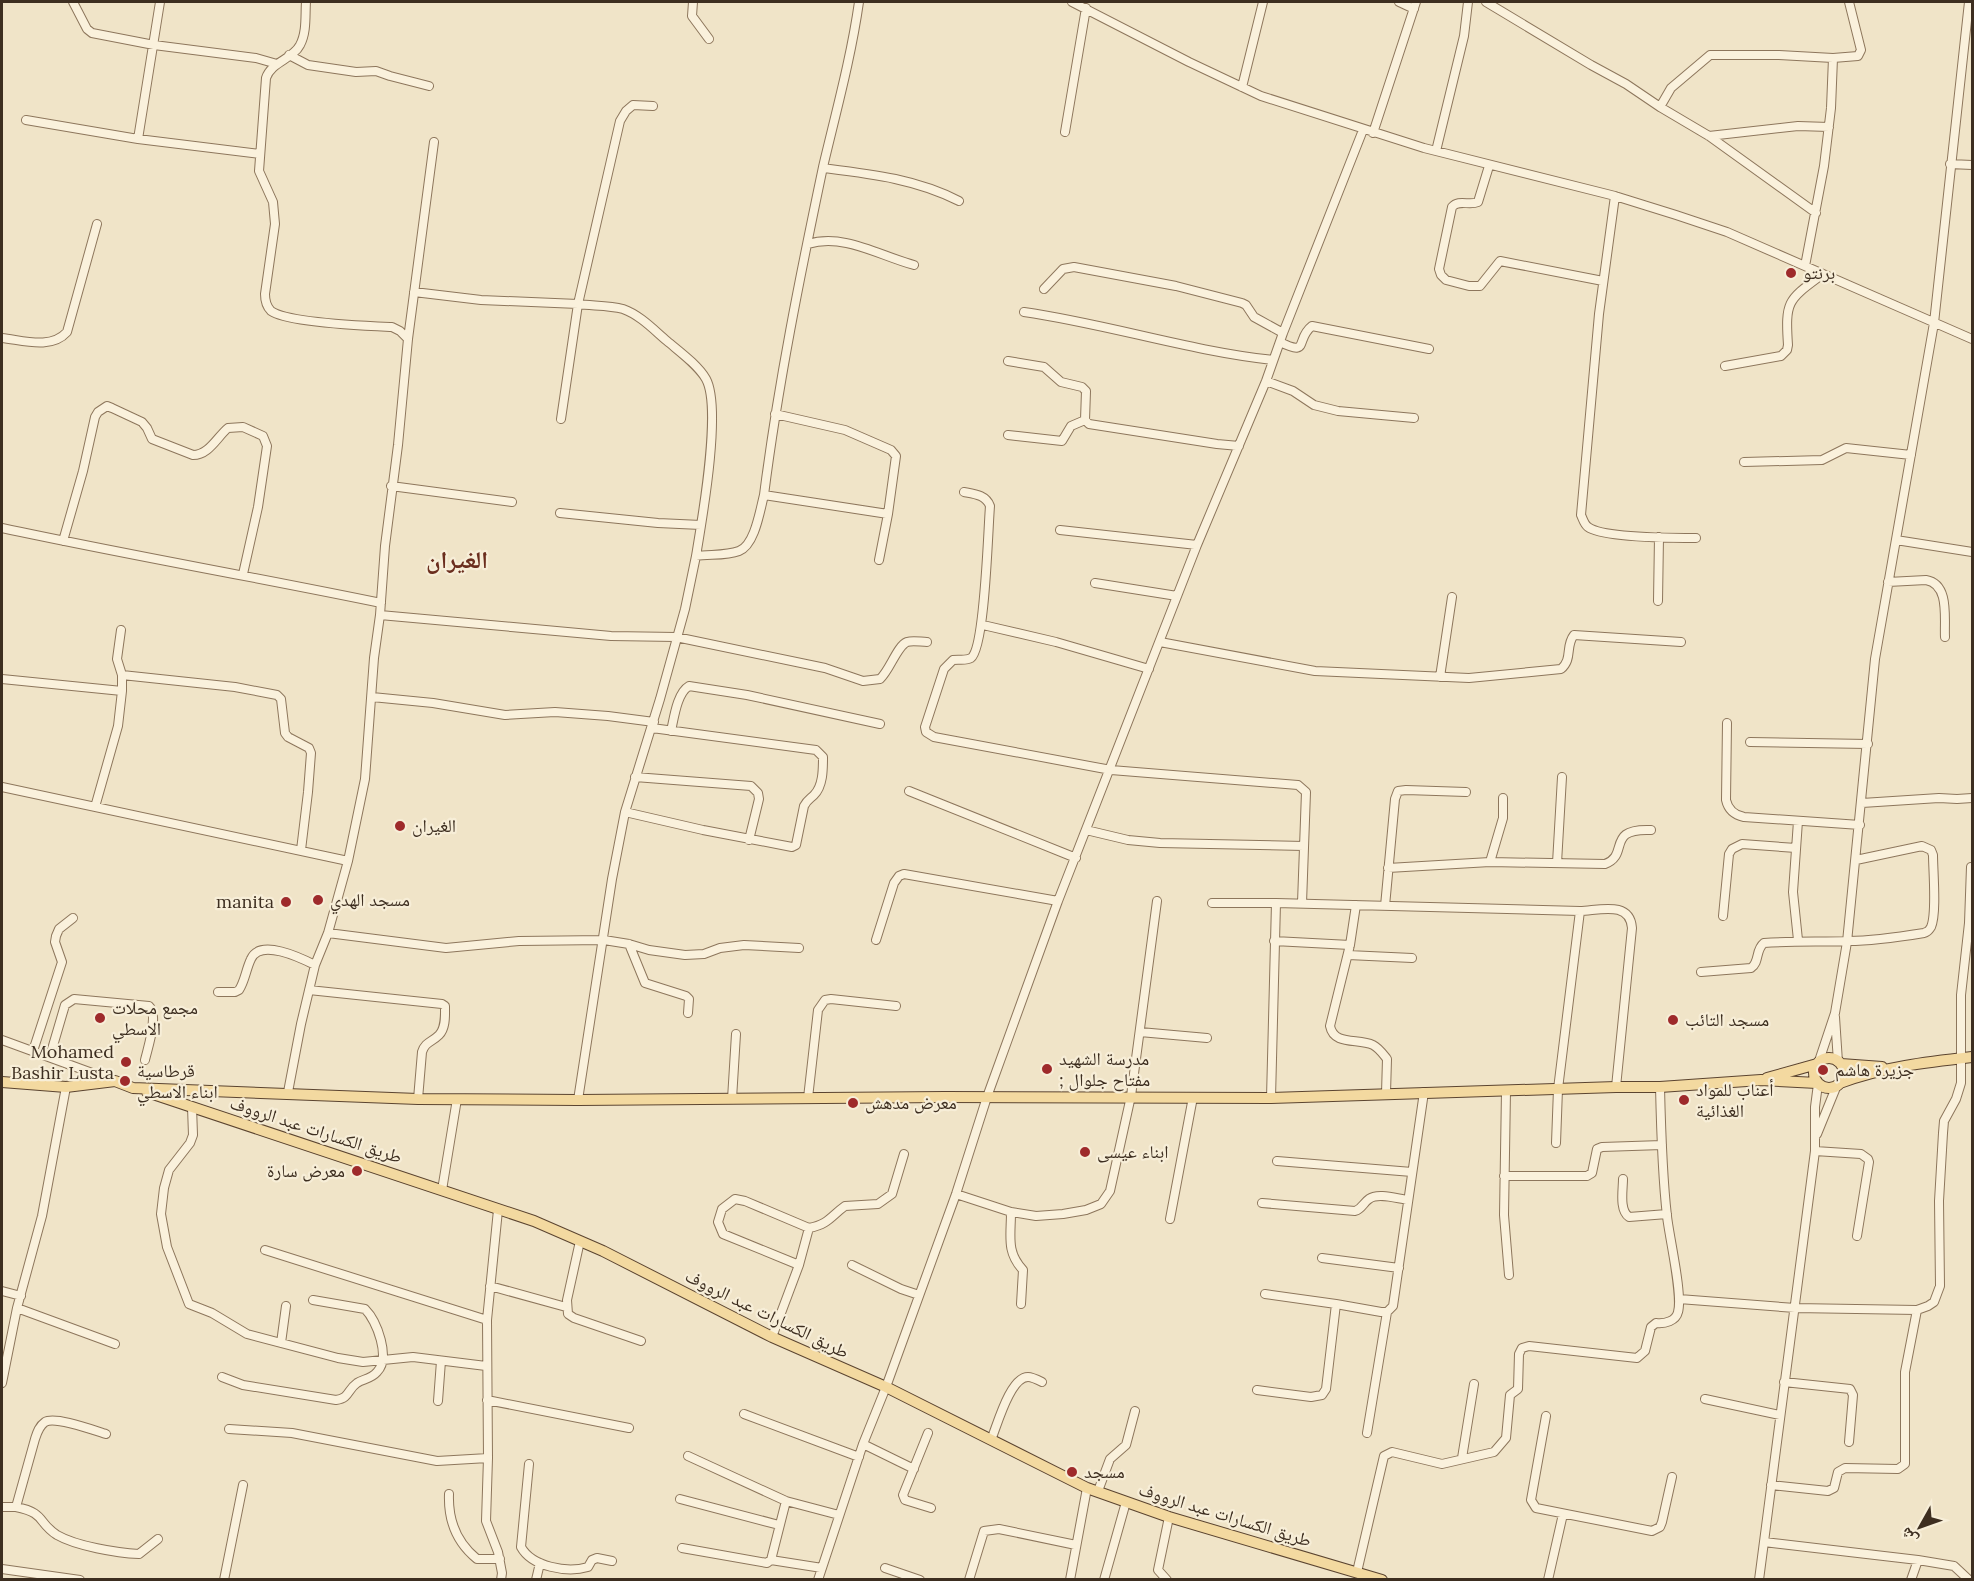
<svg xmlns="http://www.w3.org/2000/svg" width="1974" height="1581" font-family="Lora,'Noto Naskh Arabic',serif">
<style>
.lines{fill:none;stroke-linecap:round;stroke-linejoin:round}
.minor-casing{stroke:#8d765c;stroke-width:10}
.major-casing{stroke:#5b4430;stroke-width:12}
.minor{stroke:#faf1dc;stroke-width:8}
.major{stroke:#f3d9a0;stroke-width:10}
.poi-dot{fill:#9e2a2b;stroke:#f7eed8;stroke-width:2}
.labels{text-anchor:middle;stroke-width:4.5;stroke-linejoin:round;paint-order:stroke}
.poi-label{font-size:18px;fill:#3d2e20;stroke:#f7eed8;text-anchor:start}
.street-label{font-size:18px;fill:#3d2e20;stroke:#f7eed8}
.district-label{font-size:24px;font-weight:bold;fill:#6b2e1e;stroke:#f7eed8}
</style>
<rect width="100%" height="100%" fill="#f0e4c8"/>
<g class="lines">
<!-- minor casing -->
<g class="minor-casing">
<path id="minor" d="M73 2 87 29 92 33 154 45 256 58 277 64
M693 2 692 16 709 39
M1072 2 1189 62 1261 96 1424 148 1615 196 1676 215 1727 232 1972 339
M1399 2 1414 9
M1486 2 1591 65 1626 84 1660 107
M289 55 308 65 356 72 376 71 390 76 429 86
M1242 87 1263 2
M26 120 138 139 260 154
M1065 132 1086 8
M1373 133 1416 2
M1709 136 1798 126 1829 127
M138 139 160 2
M1436 151 1464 36 1468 2
M1950 164 1972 165
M1489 166 1478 202C1469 206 1459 199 1452 207L1439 269 1441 275 1446 280 1469 286H1480L1500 261 1603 281
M823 168C871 174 916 179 959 201
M1615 196 1599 314 1581 515C1583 519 1584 524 1588 527 1603 538 1675 538 1696 538
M1816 213 1709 136 1660 107 1671 88 1710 55H1779L1833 58
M808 244C844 233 880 256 914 265
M1805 266 1824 166 1831 108 1833 58 1858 56 1861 50 1849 2
M1044 289 1063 269 1074 267 1176 286 1242 303 1246 305 1254 317 1283 333
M414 292 481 300 578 304 620 121 626 111 633 105 653 106
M1024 312C1108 324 1189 351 1273 360
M2 338C22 340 51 350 67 332L97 224
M408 339 434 142
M1280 342C1310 357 1295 339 1312 326L1429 349
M1008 361 1044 367 1061 382 1082 387 1086 391 1085 420 1089 424 1217 444 1239 446
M1725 366 1781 356 1787 350 1788 345C1785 300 1788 300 1823 274
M1266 381 1293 391 1314 405 1338 411 1414 418
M775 414 845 430 891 450 896 456 888 514 879 560
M561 419 578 304C592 306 609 305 623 309 640 315 654 330 667 341 680 352 698 365 706 379 722 408 702 520 696 556
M1008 435 1062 441 1071 426 1085 420
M1744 462 1822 460 1846 448 1911 455
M391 486 512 502
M964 492C975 494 986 495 990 506 988 529 985 648 971 658 966 661 959 659 953 660L944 669 925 727 926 732 934 737 1111 770 1298 785 1306 792 1302 903
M764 495 888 514
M560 513 658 523 701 525
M2 528C128 555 255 577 381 603
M1060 530 1197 545
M1896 540 1972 552
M63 541 83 471 95 417 98 412 107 406 112 408 142 422 147 428 152 439 193 455C209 455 217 437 228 428L243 427 263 436 267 446 258 507 243 574
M1888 582 1926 580C1950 584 1944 619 1945 637
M1095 583 1177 596
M1658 601 1659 537
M380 615 611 636 676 637 825 668 863 681 880 679C890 670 897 646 907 642 913 640 921 642 927 642
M983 625 1056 642 1149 669
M121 630 117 659 122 675V691
M1160 642 1315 671 1469 678 1561 669C1573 659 1565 646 1574 635L1681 642
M122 675 235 687 277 695 281 699 285 733 288 737 309 748 311 753 308 792 301 850
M1440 677 1452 597
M2 679 122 691 118 726 95 807
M372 697 433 703 505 715 555 712 608 716 654 722
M1727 723 1726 800C1728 809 1734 815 1744 817L1860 825
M671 731C674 718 677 693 689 686L747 695 880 724
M1750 742 1868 744
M635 777 751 786 758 793 759 799 749 840
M2 787 348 861
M909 791 1076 858
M1862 803 1939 798 1957 799 1972 798
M625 812 703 830 792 847 796 845 804 806C807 800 810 799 814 795 823 786 823 770 823 757L816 750 652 728
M1086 830 1128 840 1160 843 1304 846
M1490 862 1503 818V798
M1557 863 1562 777
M1388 868 1490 862 1605 864C1630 855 1605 828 1651 830
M1212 903H1276L1271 1098
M1276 903 1580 911C1601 910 1630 901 1632 928L1616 1087
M1356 905 1350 945 1330 1026C1334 1046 1358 1038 1373 1045 1379 1048 1383 1054 1387 1059L1386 1093
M1385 906 1395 799 1398 791 1406 790 1466 792
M1723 916 1729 854 1732 849 1742 844 1796 848
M328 933 446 948 519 941 604 940 629 944 649 950 685 955 704 954 720 948 744 945 799 948
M876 940 894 883 899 876 904 874 1058 901
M1798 940 1793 892 1798 821
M1274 941 1350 945
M629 944 645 983 686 996 689 999 688 1013
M1348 955 1412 958
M1701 972 1751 968C1760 962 1755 950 1764 943 1793 941 1821 942 1849 941 1874 941 1899 937 1924 933 1928 931 1928 932 1931 927 1937 914 1933 871 1933 855L1931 850 1922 846 1856 860
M309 990 442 1004 445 1006C445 1015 446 1028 439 1035 432 1042 425 1042 422 1052L418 1099
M218 992H235L239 990C245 981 246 969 251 959 260 938 301 958 315 965
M1835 1017 1838 1062
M1140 1032 1207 1038
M2 1040 114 1081
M33 1051 62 962 55 942 56 936 59 929 73 918
M50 1056 65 1005 74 999 149 1006C159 1015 148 1047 145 1060
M1819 1061 1835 1013 1847 942 1875 659 1934 323 1969 2
M1506 1091 1504 1215 1509 1275
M288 1092 301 1024 315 965 328 933 348 861 365 779 374 658 380 615 385 546 398 445 408 339 400 331 392 327C368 326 288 323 271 311 266 306 265 301 265 294L275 224 273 202 259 171 266 78C271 62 293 59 300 45 307 32 305 15 306 2
M808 1098 818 1010 825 1000 831 999 896 1006
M732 1099 736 1034
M578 1100 612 879 625 812 660 699 685 609 696 556C710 554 726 556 739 551 755 545 760 510 764 495 778 385 800 276 823 167 836 112 851 58 859 2
M192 1107 193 1135 190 1143 169 1170 164 1188 161 1214 167 1247 189 1304 212 1313 247 1334 338 1358 363 1362 413 1357 486 1366
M1817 1134 1837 1085
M1556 1143 1558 1089 1580 911
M1815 1151 1861 1154 1868 1159 1869 1162 1857 1236
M1277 1161 1412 1172
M1504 1176H1587L1592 1173 1597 1149 1602 1147 1662 1145
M1623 1179C1623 1190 1619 1210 1629 1217L1667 1214
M442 1190 457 1099
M956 1194 1011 1212 1036 1216 1063 1214 1086 1210 1101 1204 1110 1191 1131 1096 1157 901
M1262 1203 1355 1211C1362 1209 1363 1203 1369 1199 1378 1192 1398 1199 1408 1200
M498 1210 487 1320 488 1458 486 1521 498 1552 502 1573 501 1580
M1011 1212C1011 1236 1006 1252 1023 1270L1021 1304
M1170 1219 1193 1097
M580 1241 567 1300 568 1314 574 1318 641 1341
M265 1250 487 1320
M1322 1258 1399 1268
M799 1265 723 1234 718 1222 722 1209 735 1199 745 1201 809 1228
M852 1265 901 1289 919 1295
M490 1286 566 1307
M2 1291 21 1296
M1265 1294 1336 1304
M1679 1299 1795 1308 1917 1310 1928 1306 1934 1302 1940 1286 1939 1201 1943 1133 1944 1121 1956 1099 1961 1083V995L1969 923 1971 867
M17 1308 115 1344
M772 1337 799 1265 809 1228C829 1224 831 1216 845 1206L878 1204 892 1194 904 1154
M281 1343 286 1306
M222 1377 243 1385 336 1400C350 1398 347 1390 357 1383 363 1379 371 1379 377 1372 391 1358 377 1321 365 1309L313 1300
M1784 1382 1850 1389 1853 1395 1849 1442
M2 1383 17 1308 42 1216 66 1087
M1257 1390 1311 1397 1322 1395 1326 1389 1336 1304 1381 1312H1387L1393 1306 1424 1092
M1705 1399 1780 1415
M487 1400 629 1428
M438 1401 441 1361
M744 1414 859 1457
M1546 1416 1531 1500 1536 1508 1652 1531 1660 1527 1662 1522 1672 1477
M229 1429 292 1433 437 1461 488 1458
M928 1433 903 1495 905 1500 931 1508
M1367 1433 1387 1312
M991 1440C997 1426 1010 1377 1028 1377 1032 1377 1038 1380 1042 1382
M863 1444 914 1469
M688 1456 786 1501 839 1515
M1462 1458 1474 1384
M529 1464 521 1547C532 1567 567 1573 588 1567L592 1560 597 1558 612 1561
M1771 1485 1828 1491 1834 1488 1838 1472 1845 1468 1898 1469 1905 1464V1372L1917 1310
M1098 1491 1110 1459 1126 1445 1135 1411
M449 1494C448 1520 456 1542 477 1559H500
M680 1499 779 1525
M2 1507H16L35 1439C37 1433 39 1426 45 1422 55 1416 93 1430 106 1434
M16 1507C46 1513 37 1522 57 1535 76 1546 117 1553 139 1554L158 1539
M1764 1542 1918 1560 1954 1566 1969 1580
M682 1548 767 1563 771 1560 786 1501
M771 1560 822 1568
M885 1568 920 1580
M2 1569 80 1580
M1357 1572 1384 1456 1392 1452 1442 1464 1494 1452 1506 1438 1510 1395 1518 1389 1519 1354 1522 1348 1529 1346 1637 1358 1645 1351 1651 1327 1656 1323C1665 1324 1676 1321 1678 1312 1683 1295 1669 1236 1667 1216 1662 1173 1661 1130 1660 1087
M224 1580 243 1485
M536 1580 540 1563
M818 1580 863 1444 886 1387 956 1194 987 1097 1058 901 1197 545 1266 381 1283 333 1363 130
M969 1580 984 1531 999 1529 1076 1545
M1070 1580 1087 1488
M1104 1580 1126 1502
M1167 1580 1158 1570 1169 1517
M1548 1580 1563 1514
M1759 1580 1815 1151V1107L1818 1084
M1911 1580 1918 1560"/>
</g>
<!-- major casing -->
<g class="major-casing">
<path id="major" d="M1814 1073a15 15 0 1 1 30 0a15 15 0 1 1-30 0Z
M1841 1064 1882 1067
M1767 1078 1817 1064
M2 1082 66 1087 115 1081 133 1088 418 1099 578 1100 945 1097 1271 1098 1616 1087H1660L1761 1080 1817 1083
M1840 1083C1883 1067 1927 1062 1972 1057
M147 1092 534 1221 603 1251 772 1337 886 1387 1087 1488 1169 1517 1382 1580"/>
</g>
<!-- minor -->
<use href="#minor" class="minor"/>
<!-- major -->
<use href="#major" class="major"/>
</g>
<!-- markers -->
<g class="poi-dot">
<circle cx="1791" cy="273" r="6"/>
<circle cx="400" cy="826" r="6"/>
<circle cx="318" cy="900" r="6"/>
<circle cx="286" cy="902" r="6"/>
<circle cx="100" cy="1018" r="6"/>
<circle cx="1673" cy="1020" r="6"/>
<circle cx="126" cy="1062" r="6"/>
<circle cx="1047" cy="1069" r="6"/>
<circle cx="1823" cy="1070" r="6"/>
<circle cx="125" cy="1081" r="6"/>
<circle cx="1684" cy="1100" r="6"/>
<circle cx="853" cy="1103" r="6"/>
<circle cx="1085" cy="1152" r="6"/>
<circle cx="357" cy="1171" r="6"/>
<circle cx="1072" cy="1472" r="6"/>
</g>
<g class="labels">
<!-- poi labels -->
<g class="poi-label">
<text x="1803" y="279">برنتو</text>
<text x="412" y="832">الغيران</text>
<text x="330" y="906">مسجد الهدي</text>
<text x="274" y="908" text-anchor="end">manita</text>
<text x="112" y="1014">مجمع محلات<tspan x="112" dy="21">الاسطي</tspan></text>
<text x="1685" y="1026">مسجد التائب</text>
<text x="114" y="1058" text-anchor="end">Mohamed<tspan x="114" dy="21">Bashir Lusta</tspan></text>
<text x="1059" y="1065">مدرسة الشهيد<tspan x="1059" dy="21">; مفتاح جلوال</tspan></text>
<text x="1835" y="1076">جزيرة هاشم</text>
<text x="137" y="1077">قرطاسية<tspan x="137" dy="21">ابناء الاسطي</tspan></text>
<text x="1696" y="1096">أعناب للمواد<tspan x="1696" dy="21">الغذائية</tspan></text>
<text x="865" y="1109">معرض مدهش</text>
<text x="1097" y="1158">ابناء عيسى</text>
<text x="345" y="1177" text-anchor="end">معرض سارة</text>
<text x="1084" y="1478">مسجد</text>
</g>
<!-- street labels -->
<g class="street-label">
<text transform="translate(316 1130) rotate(18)" y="6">طريق الكسارات عبد الرووف</text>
<text transform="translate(767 1314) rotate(26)" y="6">طريق الكسارات عبد الرووف</text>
<text transform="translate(1225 1515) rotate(17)" y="6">طريق الكسارات عبد الرووف</text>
</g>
<!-- district labels -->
<g class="district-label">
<text x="457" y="568">الغيران</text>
</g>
</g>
<!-- border -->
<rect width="1974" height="1581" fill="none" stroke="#3d2e20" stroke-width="6"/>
<!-- north arrow -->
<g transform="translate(1920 1527) rotate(230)" stroke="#f7eed8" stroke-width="4.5" paint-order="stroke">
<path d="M0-4.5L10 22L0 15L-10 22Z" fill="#3d2e20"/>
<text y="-9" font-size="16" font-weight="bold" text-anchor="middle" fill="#3d2e20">ش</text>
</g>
</svg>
